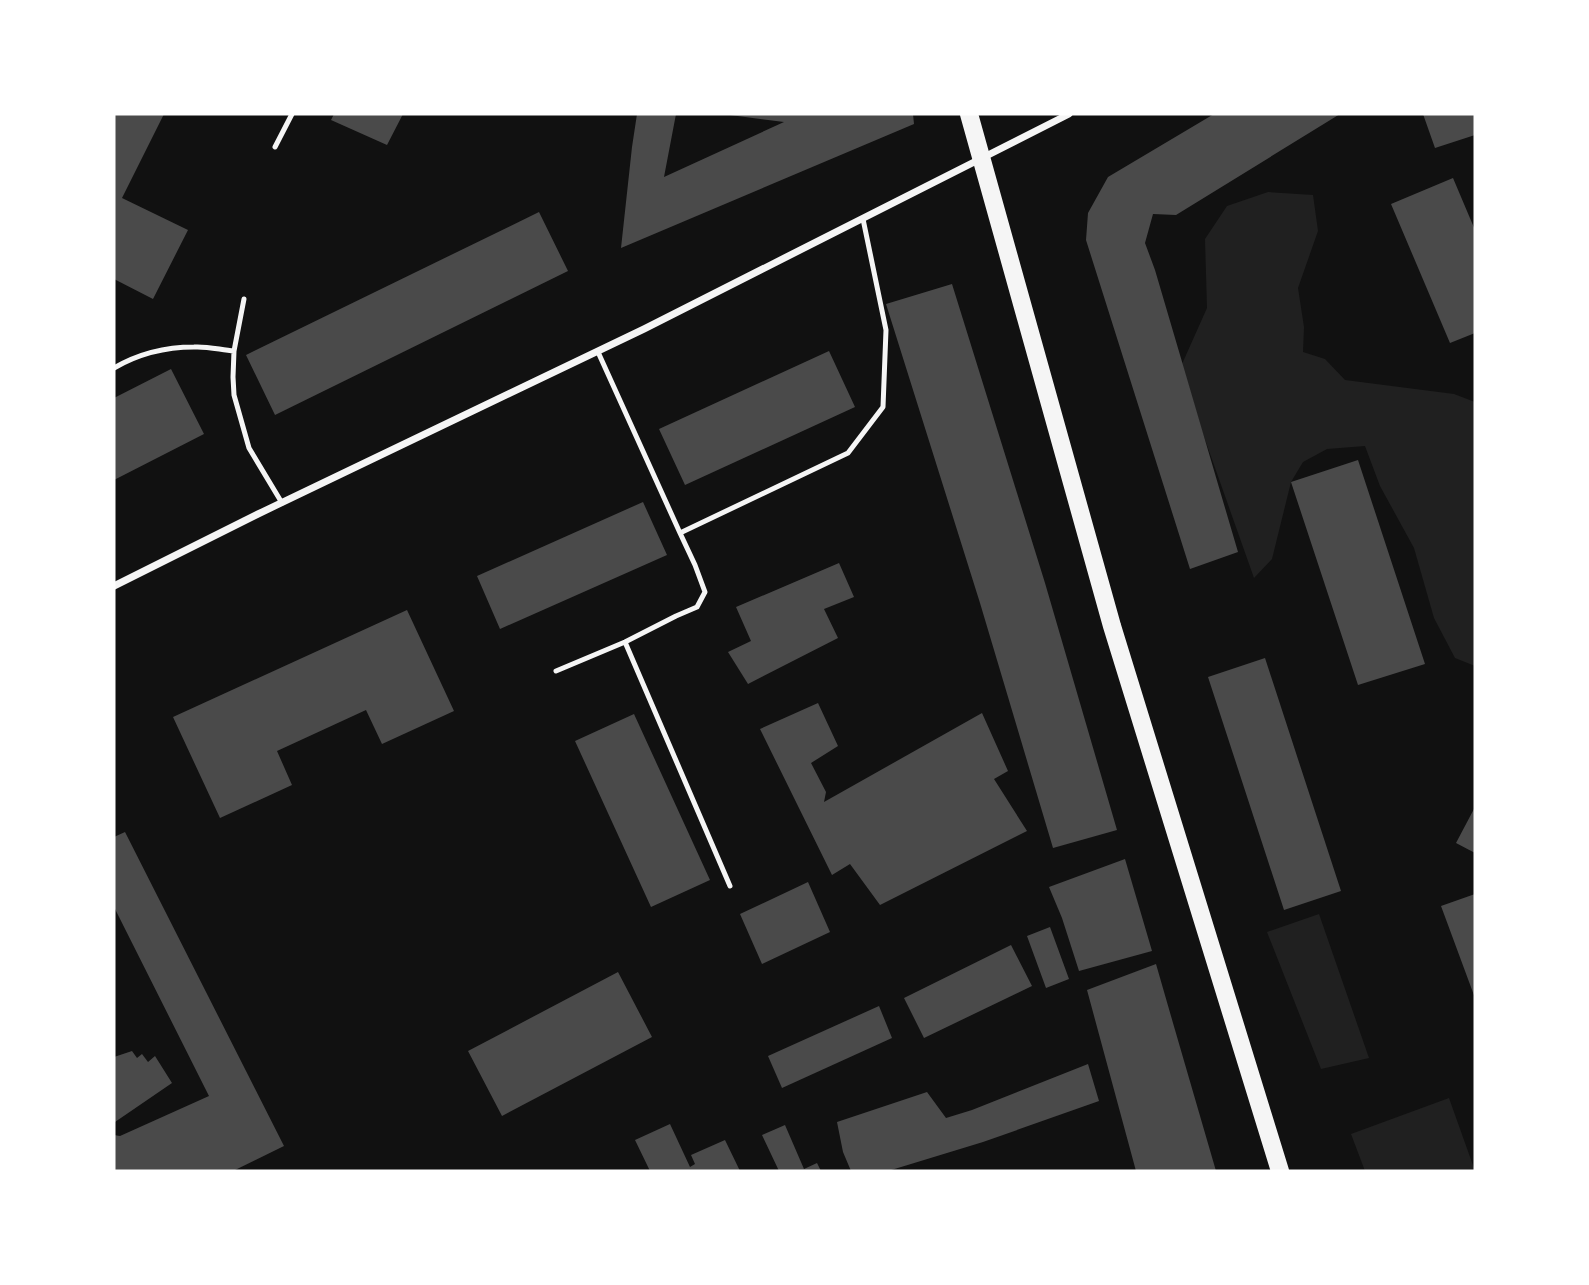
<svg xmlns="http://www.w3.org/2000/svg" width="1589" height="1285" font-family="Commissioner,sans-serif">
<style>
.green{fill:#202020}
.building{fill:#4a4a4a}
.lines{fill:none;stroke-linecap:round;stroke-linejoin:round}
.service{stroke:#f5f5f5;stroke-width:5}
.minor{stroke:#f5f5f5;stroke-width:7}
.primary{stroke:#f5f5f5;stroke-width:18}
</style>
<rect width="100%" height="100%" fill="#111"/>
<!-- green -->
<path class="green" d="M1268 192 1313 195 1318 231 1298 288 1304 327 1303 352 1325 359 1345 380 1454 394 1475 402V666L1455 658 1434 618 1414 548 1380 486 1365 446 1327 449 1303 462 1291 482 1272 559 1254 578 1202 431 1182 364 1207 308 1205 239 1227 206Z
M1319 914 1369 1058 1321 1069 1267 932Z
M1449 1098 1475 1171H1365L1351 1134Z"/>
<!-- building -->
<path class="building" d="M114 114H164L122 198 188 230 153 299 114 279Z
M334 114H403L387 145 331 120Z
M637 114H676L664 177 784 122 730 115V114H913L914 124 621 248 632 147Z
M1214 114H1340L1176 215 1153 214 1145 243 1155 270 1238 552 1190 569 1086 240 1088 213 1108 177Z
M1423 114H1475V135L1435 148Z
M1453 178 1475 230V333L1450 343 1391 204Z
M539 212 568 271 275 415 246 355Z
M952 284 1045 583 1117 830 1053 848 980 603 886 304Z
M829 351 855 407 685 485 659 429Z
M171 369 204 434 114 480V398Z
M1358 460 1425 664 1358 685 1291 482Z
M643 502 667 555 500 629 477 576Z
M839 563 854 597 824 609 838 638 748 684 728 652 751 641 736 607Z
M407 610 454 711 382 744 366 710 277 751 292 785 220 818 173 717Z
M1265 658 1341 891 1284 910 1208 677Z
M818 703 838 746 811 763 826 792 824 802 982 713 1008 771 994 779 1027 831 880 905 850 864 832 875 760 729Z
M634 714 710 880 651 907 575 741Z
M1475 807V853L1456 843Z
M125 832 284 1146 233 1171H114V1135L120 1136 209 1096 114 907V837Z
M1125 859 1152 951 1079 971 1062 918 1049 887Z
M808 882 830 932 762 964 740 914Z
M1475 894V998L1441 906Z
M1050 927 1069 979 1046 988 1027 936Z
M1011 945 1032 986 924 1038 904 998Z
M1156 964 1173 1023 1216 1171H1136L1087 990Z
M618 972 652 1037 502 1116 468 1051Z
M879 1006 892 1038 782 1088 768 1056Z
M132 1051 137 1058 142 1054 148 1062 155 1056 172 1083 115 1122 114 1057Z
M1088 1064 1099 1101 983 1142 888 1171H851L843 1152 837 1122 927 1092 946 1118 972 1110Z
M670 1124 690 1167 695 1164 691 1155 725 1140 740 1171H650L635 1140Z
M785 1125 804 1169 817 1163 821 1171H779L762 1135Z"/>
<g class="lines">
<!-- service -->
<path class="service" d="M275 147 292 114
M244 299 234 351 233 377 234 395 249 448 282 503
M598 352 680 533 848 453 883 407 886 330 863 219
M114 368C138 354 166 347 194 347 207 346 221 350 234 351
M625 642 730 886
M556 671 625 642 676 616 697 607 705 592 695 565 680 533"/>
<!-- minor -->
<path class="minor" d="M114 586 258 514 644 329 1069 114"/>
<!-- primary -->
<path class="primary" d="M969 114 1112 626 1280 1171"/>
</g>
<!-- border -->
<rect width="1589" height="1285" fill="none" stroke="#ffffff" stroke-width="231"/>
</svg>
